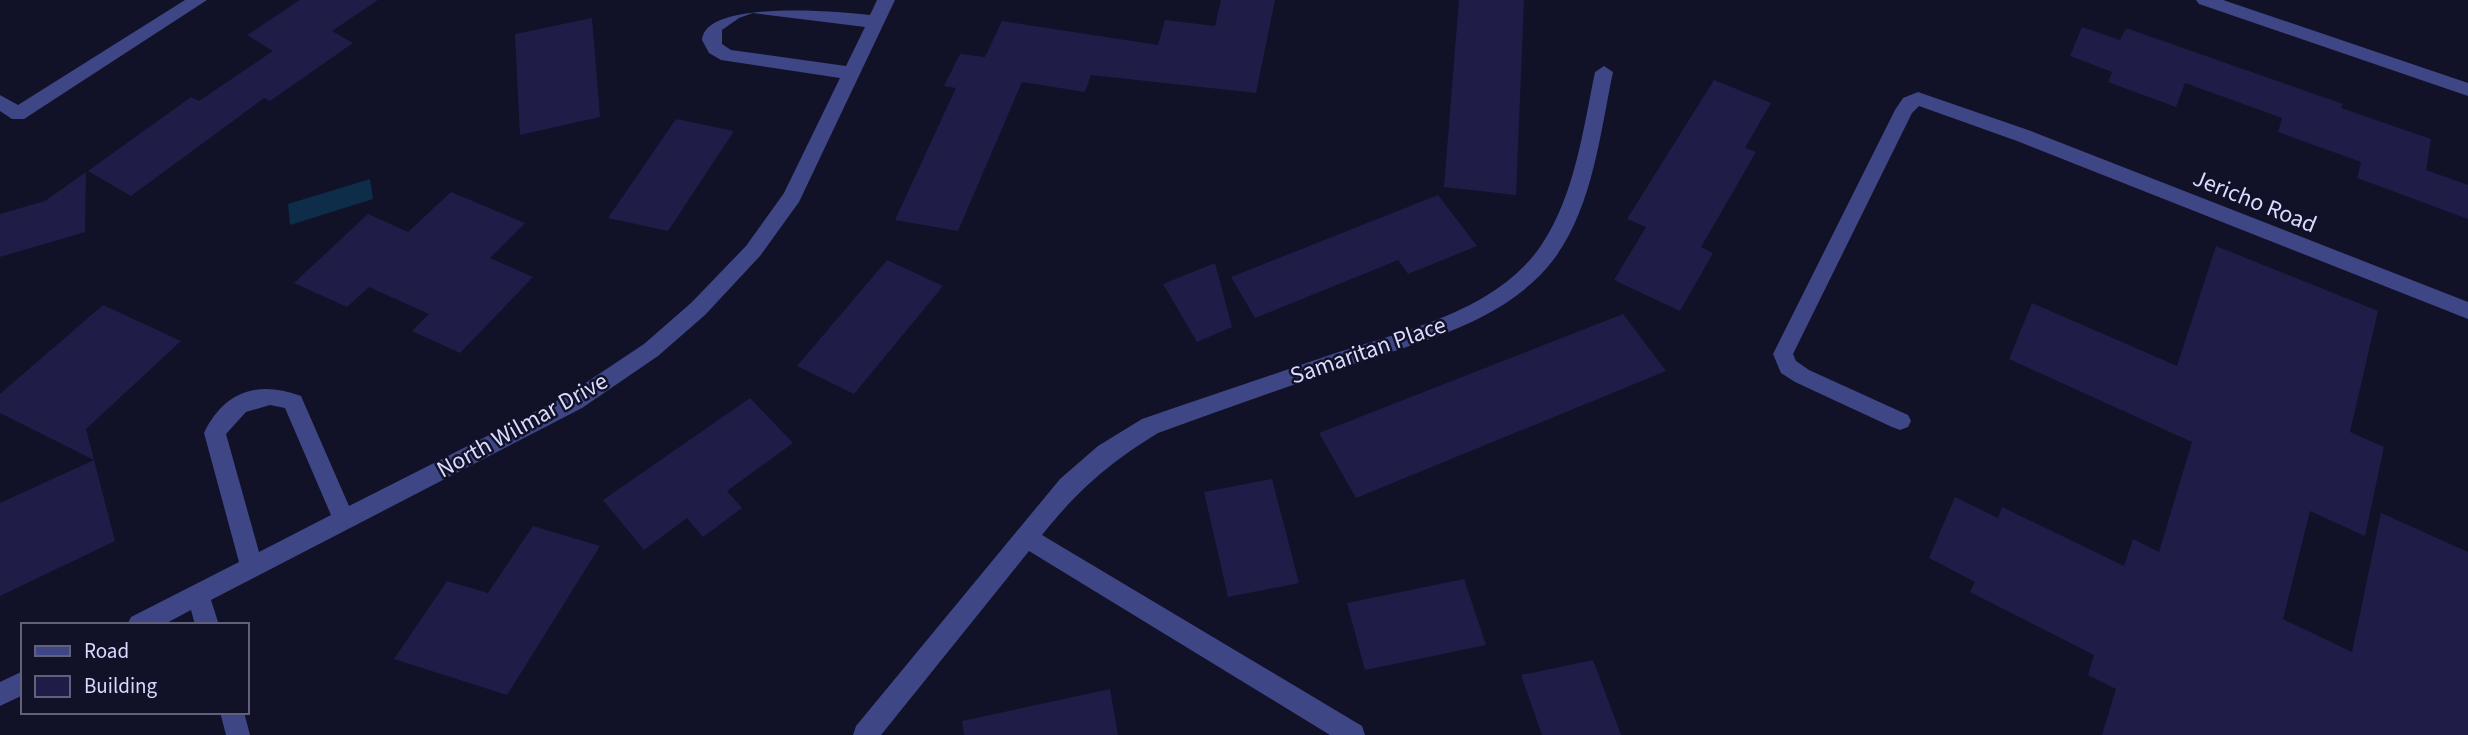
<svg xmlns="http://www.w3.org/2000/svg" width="2468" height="735" font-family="'Source Sans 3',sans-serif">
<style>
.water{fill:#0e2d49}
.building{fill:#1f1d48}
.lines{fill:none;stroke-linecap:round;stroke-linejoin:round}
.minor{fill:#3e4685;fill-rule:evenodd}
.labels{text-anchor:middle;stroke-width:5;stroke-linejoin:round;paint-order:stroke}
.street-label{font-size:24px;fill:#d9dafe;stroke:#111128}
</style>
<rect width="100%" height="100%" fill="#111128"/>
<!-- water -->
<path class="water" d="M370 179 373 199 290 225 288 204Z"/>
<!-- building -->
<path class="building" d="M300 0H378L332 31 353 43 270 101 264 98 131 196 88 171 191 97 199 101 273 51 247 35Z
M1221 0H1275L1256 93 1091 75 1085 92 1022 82 958 231 895 220 956 88 944 86 960 54 985 57 1002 21 1158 45 1165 20 1215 26Z
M1459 0H1524L1516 195 1444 187Z
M592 18 600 117 520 135 515 34Z
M2082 27 2120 40 2126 28 2343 104 2341 108 2431 139 2426 170 2468 185V219L2357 178 2361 162 2278 132 2282 118 2185 83 2176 107 2108 82 2112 72 2070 56Z
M1714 80 1771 103 1745 148 1756 152 1701 247 1713 253 1680 311 1614 280 1646 227 1627 219Z
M676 119 734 131 668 231 608 218Z
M86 172 85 232 0 257V214L45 201Z
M451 192 525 223 490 258 533 277 460 353 412 331 429 314 369 287 347 307 294 283 368 214 408 232Z
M1438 195 1477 246 1408 274 1398 260 1255 318 1231 277Z
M2216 246 2378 311 2350 432 2384 447 2365 536 2310 511 2283 619 2352 652 2381 513 2468 552V735H2102L2116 689 2088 675 2094 655 1970 592 1975 582 1929 558 1955 497 1998 518 2002 507 2124 566 2133 539 2159 552 2192 442 2009 359 2032 303 2177 366Z
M887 260 943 286 854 394 797 366Z
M1215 263 1232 327 1197 342 1163 284Z
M103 305 181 341 86 429 94 460 0 413V394Z
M1623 314 1666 371 1356 498 1319 433Z
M750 398 793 443 727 491 742 508 703 537 687 518 644 550 603 500Z
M94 460 115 541 0 596V503Z
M1272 479 1299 583 1228 597 1204 492Z
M533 526 600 546 507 695 394 659 447 581 488 593Z
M1464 579 1486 645 1365 670 1347 603Z
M1593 660 1621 735H1542L1521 675Z
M1110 689 1118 735H964L962 721Z"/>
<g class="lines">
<!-- minor -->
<path class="minor" d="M185 0H207L24 119H12L0 111V95L18 105Z
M877 0H895L799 202 760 256 705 315 658 356 582 408 211 600 219 625H195L191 610 163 625H127L131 617 239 562 204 433C224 391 258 380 301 396L349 506 566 396 644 344 691 303 746 246 784 193 840 78 721 60 709 53 702 40C705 0 833 11 870 15ZM753 13 865 27 846 66 731 50 722 44V30L739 18ZM270 405 285 408 331 515 259 552 226 434 246 412Z
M2196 0H2223L2468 83V96L2199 4Z
M1604 66 1613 72C1600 134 1593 206 1554 259 1504 325 1413 343 1339 369 1278 390 1218 411 1158 433 1109 463 1078 490 1042 535L1362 726 1365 735H1330L1029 551 881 735H853L856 726 1060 479 1098 446 1142 419C1203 398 1263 378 1324 357 1397 332 1497 313 1542 244 1575 194 1583 130 1595 72Z
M1918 92 2031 131 2468 302V319L2017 141 1919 106 1912 113 1793 354 1796 361 1809 370 1908 415 1911 421 1908 427 1900 430 1892 427 1795 382 1781 373 1773 354 1895 110 1903 98Z
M23 671V695L0 706V682Z
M220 712H244L250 735H226Z"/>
</g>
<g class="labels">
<!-- street labels -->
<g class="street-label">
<text transform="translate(2255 201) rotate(22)" y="8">Jericho Road</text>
<text transform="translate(1368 350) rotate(-19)" y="8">Samaritan Place</text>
<text transform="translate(522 425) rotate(-29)" y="8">North Wilmar Drive</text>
</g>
</g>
<!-- legend -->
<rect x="21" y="623" width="228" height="91" fill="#111128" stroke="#61617e" stroke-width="2"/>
<rect x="35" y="646" width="35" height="10" fill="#3e4685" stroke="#61617e" stroke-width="2"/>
<text x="84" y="658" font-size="21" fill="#d9dafe">Road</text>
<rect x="35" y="676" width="35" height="21" fill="#1f1d48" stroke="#61617e" stroke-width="2"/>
<text x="84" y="693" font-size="21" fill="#d9dafe">Building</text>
</svg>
